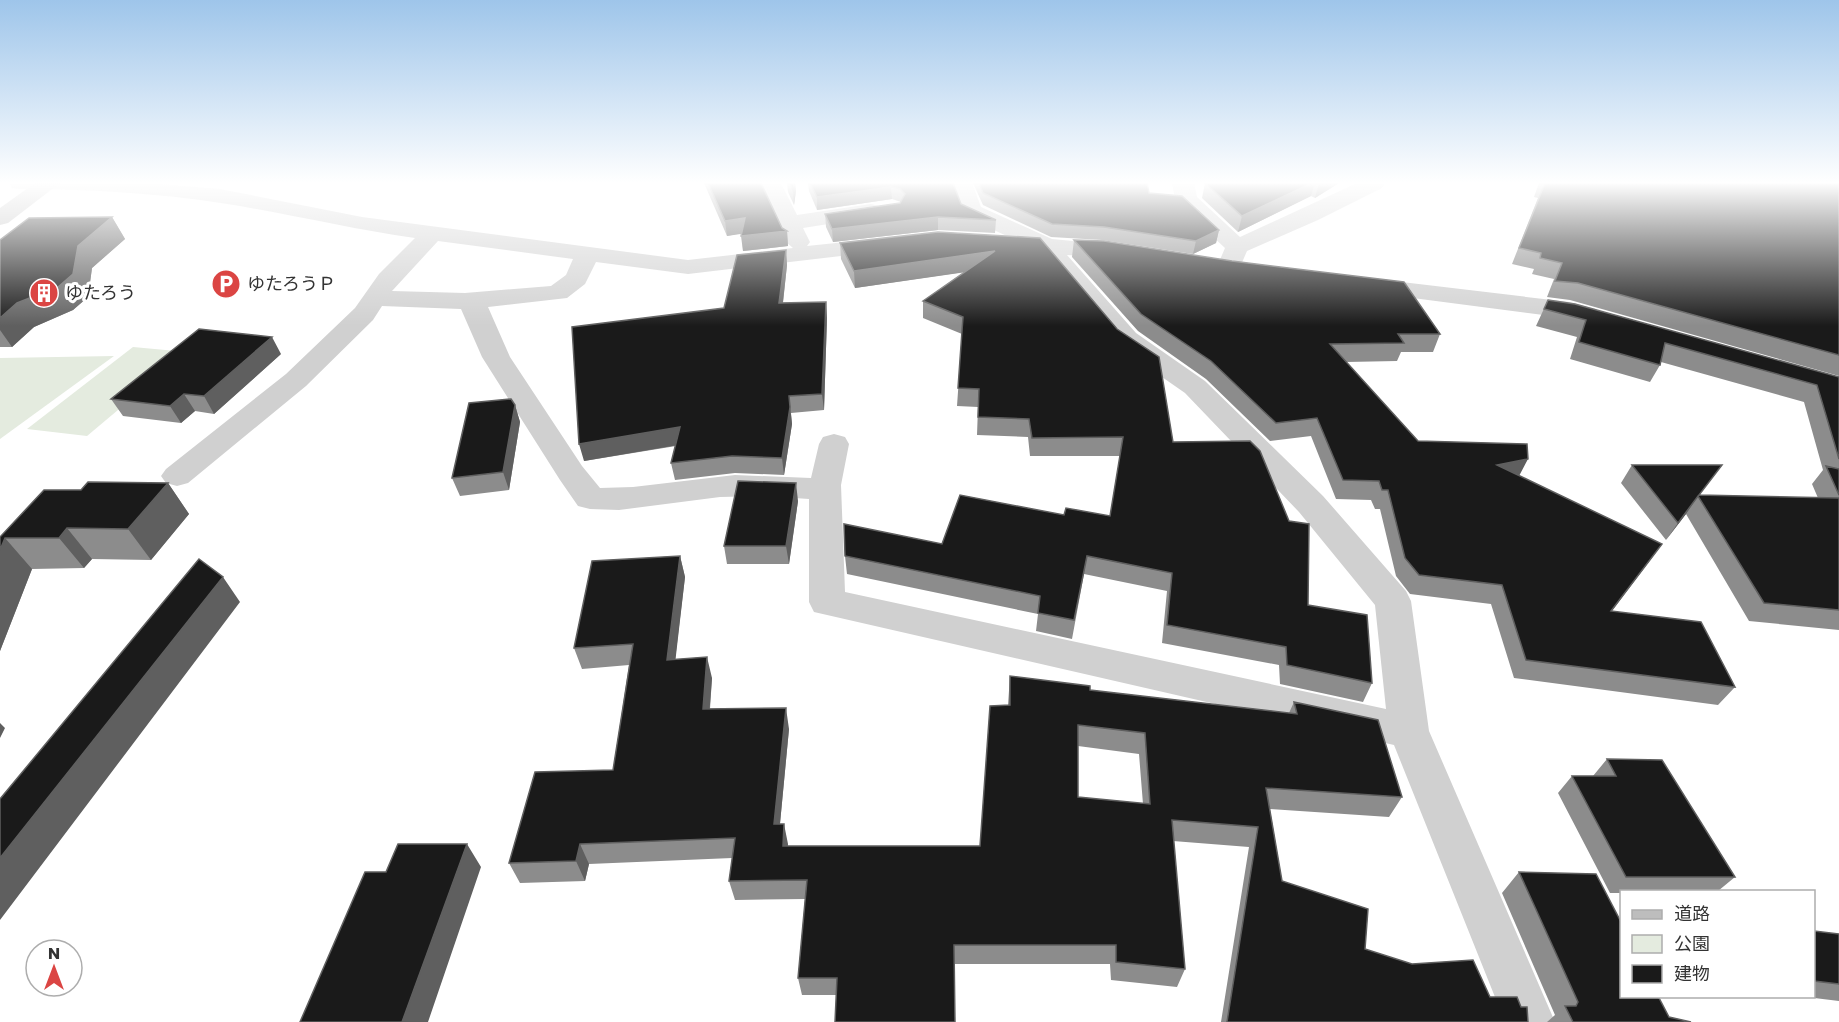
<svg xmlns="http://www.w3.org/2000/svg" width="1839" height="1022" font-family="Poppins,'Noto Sans JP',sans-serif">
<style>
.green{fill:#e4ebdf}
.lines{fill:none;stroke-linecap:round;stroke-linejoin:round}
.street{fill:#d0d0d0;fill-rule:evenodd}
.secondary{fill:#bdbdbd;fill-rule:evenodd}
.wall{fill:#8c8c8c;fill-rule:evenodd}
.shaded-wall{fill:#5f5f5f}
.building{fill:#1a1a1a;stroke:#5f5f5f;stroke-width:1.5;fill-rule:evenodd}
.labels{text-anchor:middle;stroke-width:6;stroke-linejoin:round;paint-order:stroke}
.far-poi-label{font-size:18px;fill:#333;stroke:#fff;text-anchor:start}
</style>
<rect width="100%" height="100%" fill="#fff"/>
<!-- green -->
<path class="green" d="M133 347 187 352 87 436 27 429Z
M114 356 0 439V358Z"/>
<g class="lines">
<!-- street -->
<path class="street" d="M9 183H148L220 189 362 217 688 260 793 248 786 242 759 183H781L797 215 871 204 879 206 882 211 879 216 803 228 810 242 807 246 884 238 892 240 896 245 892 250 688 274 596 262 585 284 567 298 488 307 510 357 582 466 600 488 633 487 735 475 811 478 819 444 823 437 834 434 845 437 849 444 841 485 845 592 1386 709 1375 605 1299 512 1185 393 1116 345 1040 253 993 248 989 243 993 238 1007 236 963 216 950 183H972L981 207 1052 239 1125 246 1129 251 1125 256 1117 258 1067 255 1136 333 1205 381 1323 496 1406 591 1411 601 1429 731 1555 1022H1505L1394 745 814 612 809 602V499L765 496 720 497 619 510 590 509 578 506 560 480 482 357 461 309 382 306 373 320 306 386 188 483 177 486 166 483 161 476 166 469 286 374 355 308 379 274 415 238C350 229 286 213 221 203 157 193 84 189 20 189L12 188ZM438 241 573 259 566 275 551 286 465 293 392 291Z
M1172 183H1194L1197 197 1240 237 1357 183H1385L1382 188 1318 220 1247 251 1237 274 1228 276 1219 274 1216 269 1225 248 1178 204 1175 199Z
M1368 278 1569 302 1596 309 1600 315 1596 321 1587 323 1567 318 1359 291 1355 286 1359 281Z"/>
<!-- secondary -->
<path class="secondary" d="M35 183H60L8 223 0 225V208Z"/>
</g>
<!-- wall -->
<path class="wall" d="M704 183H761L782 228 787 231 788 246 743 251 742 233 727 236Z
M787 183H795L796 191 794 205 788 192Z
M808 183H953L961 204 996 220 995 233 938 230 833 242 826 227 825 214 900 203 901 202 892 199 817 210 809 191Z
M973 183H1147L1149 193 1219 230 1216 243 1193 254 1102 240 1051 237 983 205Z
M1205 183 1242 184 1244 183H1339L1315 198 1311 196 1238 232 1202 198Z
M1539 183H1839V376L1570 300 1547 297 1554 279 1532 274 1534 269 1512 264 1538 198 1534 197Z
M112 217 125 239 92 268 88 297 73 310 34 327 12 347H0V240Z
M938 232 1173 442 1372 683 1363 702 1280 684 1279 665 1162 643 1167 591 1084 574 1072 639 1036 631 1038 614 847 574 845 556 942 544 1064 515 1110 516 1120 456H1030L1028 437 977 435 978 407 957 406 962 334 923 318V301L964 272 855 288 841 259 840 243Z
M1074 240 1440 334 1433 352H1401L1397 361 1346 362 1418 441 1520 476 1662 544 1612 611 1735 687 1718 705 1514 678 1491 604 1410 594 1396 576 1380 509H1375L1371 500 1336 499 1311 436 1270 441 1206 379 1138 331 1072 257Z
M786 250 787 265 783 303 826 302 827 318 824 410 791 413 792 424 784 475 735 473 675 480 671 463 676 446 584 461 724 308Z
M1548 300 1839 377V630L1749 621 1686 514 1666 540 1621 483 1632 465 1700 495 1818 498 1812 484 1823 470 1804 402 1661 362 1660 365 1650 382 1570 359 1577 337 1536 326Z
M281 354 214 414 195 411 181 423 123 416 111 399Z
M515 405 520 422 509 490 460 496 452 478Z
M168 483 189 514 151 560 92 559 84 568 32 569 0 651V537L81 490Z
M798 501 789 564H727L724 546Z
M680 556 685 577 675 660 712 678 710 709 789 729 780 824 788 846H980L1008 705 1010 676 1090 690 1289 713 1294 702 1402 797 1389 817 1270 809 1282 881 1365 949 1490 997 1528 1022H1221L1249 847 1173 841 1185 969 1177 987 1111 980 1110 964H954L836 995H802L798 978 805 899 735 900 729 881 732 858 589 864 585 881 520 883 509 863 613 770 629 665 582 669 574 648ZM1078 746 1139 754 1143 804 1078 797Z
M1607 759 1735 877 1718 891H1622V893H1610L1558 793 1572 776H1593Z
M1519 872 1669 1017 1691 1022H1547L1555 1015 1502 893Z
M1814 931 1839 934V1001L1798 996H1814Z"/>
<!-- shaded-wall -->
<path class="shaded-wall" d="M794 183H795L796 191 794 205 793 190Z
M1312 183H1315L1311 196 1238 232 1242 216Z
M1319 183H1339L1315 198Z
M891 187 892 199 817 210V197Z
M112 217 125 239 92 268 88 297 73 310 34 327 12 347 0 330V318L78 246Z
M938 217V230L833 242 832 229Z
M745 218 747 233 727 236 725 221Z
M1219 230 1216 243 1193 254 1196 241Z
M787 231 788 246 743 251 741 236Z
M786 250 787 265 781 319 779 303Z
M995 251 994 268 855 288 854 271Z
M826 302 827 318 824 410 822 394Z
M272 337 281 354 214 414 204 396Z
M184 394 195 411 181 423 170 406Z
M789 396 792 424 784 475 782 458Z
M515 405 520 422 509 490 503 472Z
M680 427 684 444 584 461 579 444Z
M1528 459 1518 478 1497 465Z
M168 483 189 514 151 560 128 529Z
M796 483 798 501 789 564 786 546Z
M1698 496 1686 514 1666 540 1678 523Z
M67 528 92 559 84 568 59 538Z
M5 538 32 569 0 651V550Z
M1662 544 1648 563 1597 630 1611 611Z
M680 556 685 577 673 681 667 660Z
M223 577 240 602 0 920V858Z
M707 657 712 678 708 730 703 709Z
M786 708 789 729 778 844 774 824Z
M0 723 5 728 0 738Z
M784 824 788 844 786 865 783 846Z
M467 844 481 867 428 1022H402Z
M580 844 589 864 585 881 576 861Z"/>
<!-- building -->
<path class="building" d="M708 183H761L782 228 787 231 741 236 745 218 725 221Z
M790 183H794L793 190Z
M810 183H953L961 204 996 220 938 217 832 229 825 214 900 203 905 194 900 189 891 187 817 197Z
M979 183H1147L1149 193 1182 196 1219 230 1196 241 1104 227 1052 224 983 193Z
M1205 183H1240L1242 184 1244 183H1312L1242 216Z
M1544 183H1839V355L1578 283 1555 281 1562 263 1540 258 1541 253 1519 248 1545 183Z
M112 217 78 246 73 274 58 287 17 303 0 318V240L29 218Z
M938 232 1040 238 1117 329 1159 357 1173 442 1250 441 1260 451 1289 521 1309 524 1308 605 1367 615 1372 683 1287 665 1286 647 1167 625 1172 573 1087 556 1074 620 1038 613 1040 596 845 556 844 524 942 544 960 495 1064 515 1066 508 1110 516 1123 437 1032 438 1029 419 978 417 979 389 958 388 963 317 923 301 995 251 854 271 840 243Z
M1074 240 1104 241 1232 261 1404 282 1440 334H1398L1404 343 1330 344 1418 441 1527 444 1528 459 1497 465 1662 544 1611 611 1701 622 1735 687 1526 660 1502 585 1419 575 1405 558 1388 490H1382L1379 481 1343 480 1317 418 1276 423 1211 361 1141 314Z
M786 250 779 303 826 302 822 394 789 396 790 407 782 458 732 456 671 463 680 427 579 444 572 327 724 308 737 255Z
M1548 300 1575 304 1839 377V459L1817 385 1665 343 1660 365 1579 342 1586 320 1544 309Z
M199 329 272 337 204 396 184 394 170 406 111 399Z
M511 399 515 405 503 472 452 478 469 403Z
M1632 465H1722L1699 495 1839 498V610L1764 603 1698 496 1678 523Z
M1826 466 1839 469V495Z
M738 481 796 483 786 546H724Z
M88 482 168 483 128 529 67 528 59 538H5L0 550V537L44 490H81Z
M680 556 667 660 707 657 703 709 786 708 774 824H784L783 846H980L990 706 1010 705V676L1090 686V690L1297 714 1294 702 1378 720 1402 797 1266 788 1282 881 1368 909 1365 949 1412 964 1473 960 1490 997H1517L1521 1007H1527L1528 1022H1227L1258 827 1172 820 1185 969 1116 962V945H954L955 1022H835L837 978H798L807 880 729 881 735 838 580 844 576 861 509 863 535 772 613 770 633 644 574 648 592 561ZM1078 725 1145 733 1150 804 1078 797Z
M199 559 223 577 0 858V799Z
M1607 759 1662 760 1735 877H1626L1572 776H1616Z
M398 844H467L402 1022H300L365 872H386Z
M1519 872 1596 874 1622 924V996H1658L1669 1017 1691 1022H1573L1565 1006H1576L1578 1002Z
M1814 931 1839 934V984L1814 981Z"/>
<!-- sky -->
<linearGradient id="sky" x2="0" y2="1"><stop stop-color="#9ec5ea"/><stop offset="0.56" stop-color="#fff"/><stop offset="1" stop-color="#fff" stop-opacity="0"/></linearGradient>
<rect width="1839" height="326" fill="url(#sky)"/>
<!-- icons -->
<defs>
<g id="parking-disc" transform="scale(1.5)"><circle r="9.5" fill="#db4543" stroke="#fff"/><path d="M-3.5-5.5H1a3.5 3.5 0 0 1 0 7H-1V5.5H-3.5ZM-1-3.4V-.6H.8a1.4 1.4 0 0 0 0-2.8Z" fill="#fff"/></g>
<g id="building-disc" transform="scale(1.5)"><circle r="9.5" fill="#db4543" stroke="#fff"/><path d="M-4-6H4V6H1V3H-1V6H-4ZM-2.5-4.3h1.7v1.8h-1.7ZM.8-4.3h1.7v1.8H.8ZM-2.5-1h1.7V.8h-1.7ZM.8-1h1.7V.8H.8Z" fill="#fff"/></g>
</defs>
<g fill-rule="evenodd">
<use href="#parking-disc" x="226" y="284"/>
<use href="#building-disc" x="44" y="293"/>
</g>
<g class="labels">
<!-- far-poi labels -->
<g class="far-poi-label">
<text x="247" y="290">ゆたろうＰ</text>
<text x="65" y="299">ゆたろう</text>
</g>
</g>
<!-- legend -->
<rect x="1620" y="890" width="195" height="108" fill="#ffffff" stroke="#adadad" stroke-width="1.5"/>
<rect x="1632" y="910" width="30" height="9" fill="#bdbdbd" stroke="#adadad" stroke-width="1.5"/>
<text x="1674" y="920" font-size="18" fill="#333333">道路</text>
<rect x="1632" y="935" width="30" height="18" fill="#e4ebdf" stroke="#adadad" stroke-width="1.5"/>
<text x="1674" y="950" font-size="18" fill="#333333">公園</text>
<rect x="1632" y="965" width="30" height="18" fill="#1a1a1a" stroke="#adadad" stroke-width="1.5"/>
<text x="1674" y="980" font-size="18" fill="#333333">建物</text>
<!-- north arrow -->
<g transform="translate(54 968)"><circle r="28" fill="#ffffff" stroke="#adadad" stroke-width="1.5"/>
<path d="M0-4.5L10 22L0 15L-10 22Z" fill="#db4543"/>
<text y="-9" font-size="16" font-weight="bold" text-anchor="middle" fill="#333333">N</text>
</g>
</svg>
